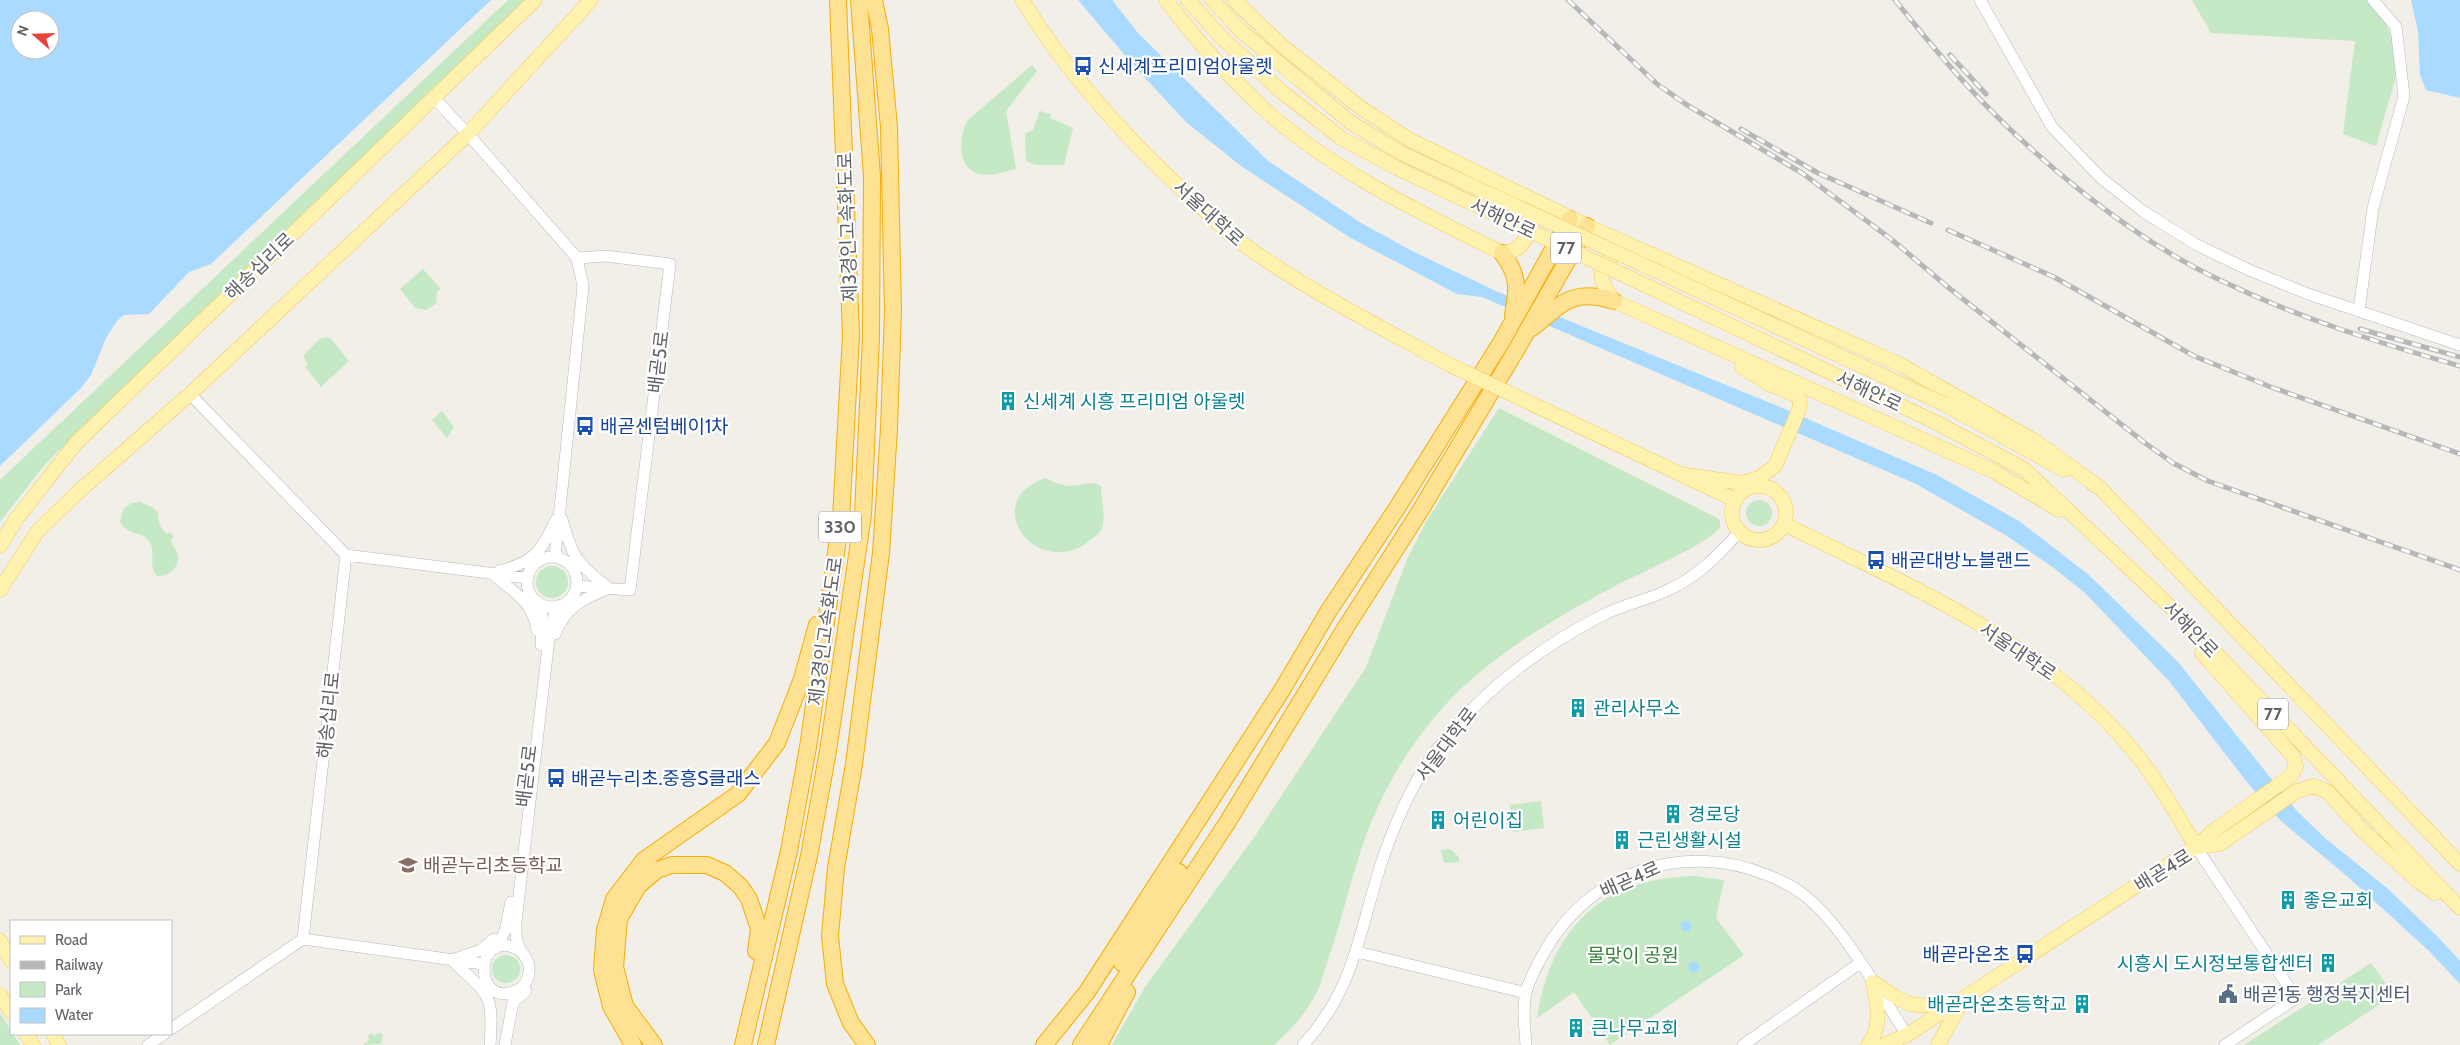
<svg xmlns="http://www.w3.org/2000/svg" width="2460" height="1045" font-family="Cabin,'Noto Sans KR',sans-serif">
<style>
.green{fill:#c5e8c5}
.water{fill:#aadaff;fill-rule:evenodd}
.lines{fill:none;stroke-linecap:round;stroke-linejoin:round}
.minor-casing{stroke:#b5b8bc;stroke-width:12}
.major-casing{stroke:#f2c960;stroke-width:15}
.highway-casing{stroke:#f9ab00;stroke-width:18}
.minor{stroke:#fff;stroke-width:11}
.major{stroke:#fff2af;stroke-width:14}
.highway{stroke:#fde293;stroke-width:16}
.rail-casing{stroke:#b6b7b8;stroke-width:5}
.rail{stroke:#fff;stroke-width:3;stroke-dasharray:9;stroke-linecap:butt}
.major-bridge-casing{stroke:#f2c960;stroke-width:15;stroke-linecap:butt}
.major-bridge{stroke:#fff2af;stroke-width:14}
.labels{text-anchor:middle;stroke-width:4.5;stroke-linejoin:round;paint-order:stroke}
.shield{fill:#fff;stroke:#8f9295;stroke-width:1}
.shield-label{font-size:18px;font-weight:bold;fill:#5f6368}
.transit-label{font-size:19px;fill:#164399;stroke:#fff;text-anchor:start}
.street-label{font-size:19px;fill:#5f6368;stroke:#fff}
.culture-label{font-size:19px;fill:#0d838f;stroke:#fff;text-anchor:start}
.education-label{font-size:19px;fill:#785e54;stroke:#fff;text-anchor:start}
.park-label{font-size:19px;fill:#348238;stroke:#fff}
.service-label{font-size:19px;fill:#4e5e75;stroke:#fff;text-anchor:start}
</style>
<rect width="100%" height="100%" fill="#f1efe8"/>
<!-- green -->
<path class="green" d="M508 0H527L46 463 0 522V480Z
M2192 0H2376L2401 59 2376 146 2343 134 2355 41 2211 33Z
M1032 65 1037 71 1006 111 1016 169C1006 171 995 175 985 175 957 173 958 140 967 121Z
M1040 111 1051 114 1050 118 1073 128 1064 165H1036L1026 161 1025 134 1033 130Z
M423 269 441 289 437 292 436 304 426 310 418 308 416 309 400 289Z
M326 337 331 339 349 361 321 387 305 367 308 364 303 356 320 339Z
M1499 408 1717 518 1720 520V527C1709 544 1636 575 1615 586 1550 621 1480 661 1433 719 1403 755 1380 797 1364 841 1351 879 1342 918 1329 957 1324 971 1321 986 1313 999 1303 1017 1289 1031 1274 1045H1112L1145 987 1255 836 1366 667 1408 557 1427 520Z
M442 411 454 427 447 438 432 420Z
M1045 478C1071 490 1069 485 1095 483L1101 486C1101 498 1105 513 1103 524 1102 532 1094 537 1088 542 1036 580 978 502 1045 478Z
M1746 513a13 13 0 1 1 26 0a13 13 0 1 1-26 0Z
M140 502 152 507 158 513C158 521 160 529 167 534L170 532 173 536 171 541C173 547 177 551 178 556 179 568 168 577 157 576 147 565 157 552 149 541 140 530 126 536 120 521L124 508 132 503Z
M536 582a16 16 0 1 1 32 0a16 16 0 1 1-32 0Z
M1541 801 1544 828 1513 832 1510 805Z
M1450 849 1459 857V862L1444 863 1441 850Z
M1694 876 1724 880 1716 918 1744 955 1610 1045 1574 992 1537 1018C1551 928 1601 878 1694 876Z
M492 969a14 14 0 1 1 28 0a14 14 0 1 1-28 0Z
M2371 963 2394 995 2318 1045H2244Z
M0 1013 20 1045H0Z
M373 1033 374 1036 378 1033 383 1034 381 1044 363 1045 369 1040 368 1035Z"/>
<!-- water -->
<path class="water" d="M0 0H491L211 264 189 272 149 314 124 315 117 321 106 338 91 375 81 388 0 466ZM20 20H50V50H20Z
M1078 0H1112L1138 33 1268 161 1361 223 1414 252 1498 292 1780 407 1937 475 2019 521 2089 575 2178 662 2297 811 2325 838 2387 888 2439 938 2460 961V984L2429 951 2348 877 2281 821 2250 786 2169 681 2085 593 2054 568 2007 536 1916 484 1482 297 1457 294 1349 237 1241 166 1186 122 1134 66Z
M2411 0H2460V98L2426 90 2420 75 2418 32Z
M1680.5 926a5.5 5.5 0 1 1 11 0a5.5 5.5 0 1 1-11 0Z
M1688.5 967a5.5 5.5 0 1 1 11 0a5.5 5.5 0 1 1-11 0Z"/>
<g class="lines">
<!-- minor casing -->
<g class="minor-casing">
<path id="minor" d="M1980 0 2052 127 2101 178 2144 212 2197 245 2249 270 2308 294 2460 345
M434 98 468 134 577 258 583 286 555 557
M2359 311 2373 208 2404 96 2396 27 2373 0
M346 555 528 578
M527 582a25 25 0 1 1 50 0a25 25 0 1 1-50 0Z
M499 571C534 562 541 552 556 520
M492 573C513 593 532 599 537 630
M576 586 630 590 670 264 606 256 577 258
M538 602 542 615 541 645
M555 634C565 607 583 599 609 588 576 563 573 558 562 519
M2196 847 2296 998 2225 1045
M303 939 483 964
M496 948 505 931 511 902
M521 951C472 922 473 1013 517 990 524 987 529 980 529 972 531 959 521 955 518 944 515 936 516 929 516 921L550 630 554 615 561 605
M1357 952 1526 993
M171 1029 303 939 346 555 190 394
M148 1045 164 1034
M490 1045C494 990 488 996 452 960L481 950 494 939
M505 1045 513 1002 526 991
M1303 1045C1355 989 1359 932 1381 864 1396 819 1416 773 1447 737 1489 686 1544 645 1603 615 1624 604 1649 600 1670 589 1698 576 1719 555 1739 532
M1526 1045C1525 1028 1522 1009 1526 992 1530 978 1538 963 1545 951 1590 871 1684 841 1767 875 1780 880 1794 887 1804 895 1842 924 1880 994 1907 1035
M1743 1045 1860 963"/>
</g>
<!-- major casing -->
<g class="major-casing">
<path id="major" d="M1022 0C1069 77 1132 145 1199 205 1213 219 1228 234 1244 245 1309 291 1380 327 1450 365
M1166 0C1196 40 1228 76 1265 110 1334 172 1420 212 1502 253 1506 252 1511 252 1514 250 1528 244 1536 217 1529 204
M1188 0 1222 38
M1212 0 1240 30
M1234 0 1281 45 1361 108 1410 140 1587 226 1901 365 2035 441 2100 488
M1625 248H1621C1598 267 1595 277 1614 301L1995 472 2059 510
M1509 393 1735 500
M1944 404 2064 470
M1933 421 2024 469 2178 614 2460 908
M1680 474 1742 483 1759 478 1775 466 1799 410 1800 400 1796 395 1769 384 1742 367
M2093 484 2100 488 2460 864
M1732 513a27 27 0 1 1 54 0a27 27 0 1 1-54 0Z
M1784 524C1907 585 2041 640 2131 748 2156 778 2176 813 2196 847
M0 546 17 518 76 443 535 0
M0 590 37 532 77 493 190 394 468 134 591 0
M2196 847 2220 844 2297 791 2314 786 2328 792 2363 831 2419 882 2435 893
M0 941 11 961
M1873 982C1908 1006 1912 1010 1954 1001
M0 995 11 1012
M26 1034 33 1045
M53 1034 59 1045
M1868 1045C1883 1026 1877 1004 1873 982
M1884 1045 1907 1035 2196 847 2212 832 2291 776 2296 766 2293 756 2202 653
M1938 1045 1961 1003"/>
</g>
<!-- highway casing -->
<g class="highway-casing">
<path id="highway" d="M1502 253C1519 275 1518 288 1513 315
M1532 328C1563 303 1572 288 1614 301
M1122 963 1179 872
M633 1045 611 1006 602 970 605 930 614 899 644 860 738 794 777 743 802 679 817 625
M654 1045 625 1006 615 967 619 919 638 886 657 870 672 865H707L725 873 740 886 749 899 759 929 756 951
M743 1045 789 851 808 747 841 518 851 335 838 0
M766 1045 809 856 828 751 863 515 871 337 872 176 859 0
M867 1045 851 1023 835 984 830 936 836 868 854 764 881 553 889 429 893 311 889 127 880 29 874 0
M1044 1045 1087 992 1282 690 1328 612 1397 508 1502 341 1570 219
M1081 1045 1227 823 1346 627 1420 511 1518 347 1587 226
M1099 1045 1127 992"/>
</g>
<!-- minor -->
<use href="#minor" class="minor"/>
<!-- major -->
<use href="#major" class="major"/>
<!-- highway -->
<use href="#highway" class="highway"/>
<!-- rail casing -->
<g class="rail-casing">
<path id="rail" d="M1568 0 1657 84 1687 105 1802 173 1891 239 1949 288 2145 443 2173 463 2208 481 2460 570
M1895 0C1917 27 1939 55 1963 81 2030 155 2131 239 2222 281 2301 319 2376 342 2460 366
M1950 55 1986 94
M1741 129 1818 173 1931 223
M1948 230 2054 277 2194 356 2271 387 2460 454
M2360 329 2460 357"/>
</g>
<!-- rail -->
<use href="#rail" class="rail"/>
<!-- major-bridge casing -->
<g class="major-bridge-casing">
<path id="major-bridge" d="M1240 30 1350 122 1401 153 1944 404
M1222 38 1282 92 1341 138 1397 168 1933 421
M1450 365 1509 393"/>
</g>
<!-- major-bridge -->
<use href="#major-bridge" class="major-bridge"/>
</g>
<!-- icons -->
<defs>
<g id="bus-bare" transform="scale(1.5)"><path d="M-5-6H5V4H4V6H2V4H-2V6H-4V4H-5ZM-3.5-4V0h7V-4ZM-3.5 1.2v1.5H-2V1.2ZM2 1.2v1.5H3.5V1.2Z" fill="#1a4fb4" stroke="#fff" stroke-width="2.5" paint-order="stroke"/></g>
<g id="building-bare" transform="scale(1.5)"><path d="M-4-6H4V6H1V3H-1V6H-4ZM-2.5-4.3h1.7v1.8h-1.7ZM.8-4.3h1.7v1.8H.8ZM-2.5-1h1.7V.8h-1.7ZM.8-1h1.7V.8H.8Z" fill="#0f9aa8" stroke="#fff" stroke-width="2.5" paint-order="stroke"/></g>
<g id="school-bare" transform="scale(1.5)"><path d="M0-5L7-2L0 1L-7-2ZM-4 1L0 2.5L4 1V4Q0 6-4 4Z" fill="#8d6e63" stroke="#fff" stroke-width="2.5" paint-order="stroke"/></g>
<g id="civic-bare" transform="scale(1.5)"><path d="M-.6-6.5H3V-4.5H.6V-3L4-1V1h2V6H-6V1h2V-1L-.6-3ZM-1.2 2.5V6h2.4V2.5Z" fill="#5c6f8a" stroke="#fff" stroke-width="2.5" paint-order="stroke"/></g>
</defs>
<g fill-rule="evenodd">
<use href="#bus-bare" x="1083" y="66"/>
<use href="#building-bare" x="1008" y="401"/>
<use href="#bus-bare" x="585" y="426"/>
<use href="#bus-bare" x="1876" y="560"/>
<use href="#building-bare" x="1578" y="708"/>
<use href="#bus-bare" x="556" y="778"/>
<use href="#building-bare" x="1673" y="814"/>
<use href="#building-bare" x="1438" y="820"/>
<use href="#building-bare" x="1622" y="840"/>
<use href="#school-bare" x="408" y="865"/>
<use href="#building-bare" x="2288" y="900"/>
<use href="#bus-bare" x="2025" y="954"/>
<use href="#building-bare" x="2328" y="963"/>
<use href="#civic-bare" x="2228" y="994"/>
<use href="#building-bare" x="2082" y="1004"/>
<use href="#building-bare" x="1576" y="1028"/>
</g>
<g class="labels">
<!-- shield labels -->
<g class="shield">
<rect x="1551" y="232.5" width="30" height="31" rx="4"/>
<rect x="819" y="511.5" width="42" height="31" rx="4"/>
<rect x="2258" y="698.5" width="30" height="31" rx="4"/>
</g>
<g class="shield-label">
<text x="1566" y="254">77</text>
<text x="840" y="533">330</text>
<text x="2273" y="720">77</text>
</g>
<!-- transit labels -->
<g class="transit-label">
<text x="1098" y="73">신세계프리미엄아울렛</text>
<text x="600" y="433">배곧센텀베이1차</text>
<text x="1891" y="567">배곧대방노블랜드</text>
<text x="571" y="785">배곧누리초.중흥S클래스</text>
<text x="2010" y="961" text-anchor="end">배곧라온초</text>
</g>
<!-- street labels -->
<g class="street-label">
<text transform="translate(1209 213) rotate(42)" y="7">서울대학로</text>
<text transform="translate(1503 218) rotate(25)" y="7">서해안로</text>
<text transform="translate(847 227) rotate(-92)" y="7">제3경인고속화도로</text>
<text transform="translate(259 266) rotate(-44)" y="7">해송십리로</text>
<text transform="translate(658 362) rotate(-83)" y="7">배곧5로</text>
<text transform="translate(1869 391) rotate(25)" y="7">서해안로</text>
<text transform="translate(2191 629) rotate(46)" y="7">서해안로</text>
<text transform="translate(825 631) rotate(-82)" y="7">제3경인고속화도로</text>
<text transform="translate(2018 651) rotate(34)" y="7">서울대학로</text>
<text transform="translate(328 715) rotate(-84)" y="7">해송십리로</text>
<text transform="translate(1446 744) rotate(-53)" y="7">서울대학로</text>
<text transform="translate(526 776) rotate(-83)" y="7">배곧5로</text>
<text transform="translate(2163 870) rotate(-32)" y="7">배곧4로</text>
<text transform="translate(1630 879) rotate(-24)" y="7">배곧4로</text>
</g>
<!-- culture labels -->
<g class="culture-label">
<text x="1023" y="408">신세계 시흥 프리미엄 아울렛</text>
<text x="1593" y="715">관리사무소</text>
<text x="1688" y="821">경로당</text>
<text x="1453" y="827">어린이집</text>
<text x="1637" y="847">근린생활시설</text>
<text x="2303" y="907">좋은교회</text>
<text x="2313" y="970" text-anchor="end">시흥시 도시정보통합센터</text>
<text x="2067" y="1011" text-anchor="end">배곧라온초등학교</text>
<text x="1591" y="1035">큰나무교회</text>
</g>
<!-- education labels -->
<g class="education-label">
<text x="423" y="872">배곧누리초등학교</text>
</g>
<!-- park labels -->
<g class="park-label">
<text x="1633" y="962">물맞이 공원</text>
</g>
<!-- service labels -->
<g class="service-label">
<text x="2243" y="1001">배곧1동 행정복지센터</text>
</g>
</g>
<!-- legend -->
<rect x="10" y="920" width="162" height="115" fill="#ffffff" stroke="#bfc1c3"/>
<rect x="20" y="936" width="25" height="8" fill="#fff2af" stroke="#bfc1c3"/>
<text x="55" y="945" font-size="15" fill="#5f6368">Road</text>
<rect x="20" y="961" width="25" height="8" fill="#b6b7b8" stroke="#bfc1c3"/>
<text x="55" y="970" font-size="15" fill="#5f6368">Railway</text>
<rect x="20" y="982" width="25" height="15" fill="#c5e8c5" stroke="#bfc1c3"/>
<text x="55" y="995" font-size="15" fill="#5f6368">Park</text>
<rect x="20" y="1008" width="25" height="15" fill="#aadaff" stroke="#bfc1c3"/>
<text x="55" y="1020" font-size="15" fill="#5f6368">Water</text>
<!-- north arrow -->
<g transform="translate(35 35) rotate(290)"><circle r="24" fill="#ffffff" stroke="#bfc1c3"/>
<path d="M0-4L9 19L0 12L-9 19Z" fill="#ea4335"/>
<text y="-8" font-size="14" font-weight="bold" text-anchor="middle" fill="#5f6368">N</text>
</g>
</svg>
